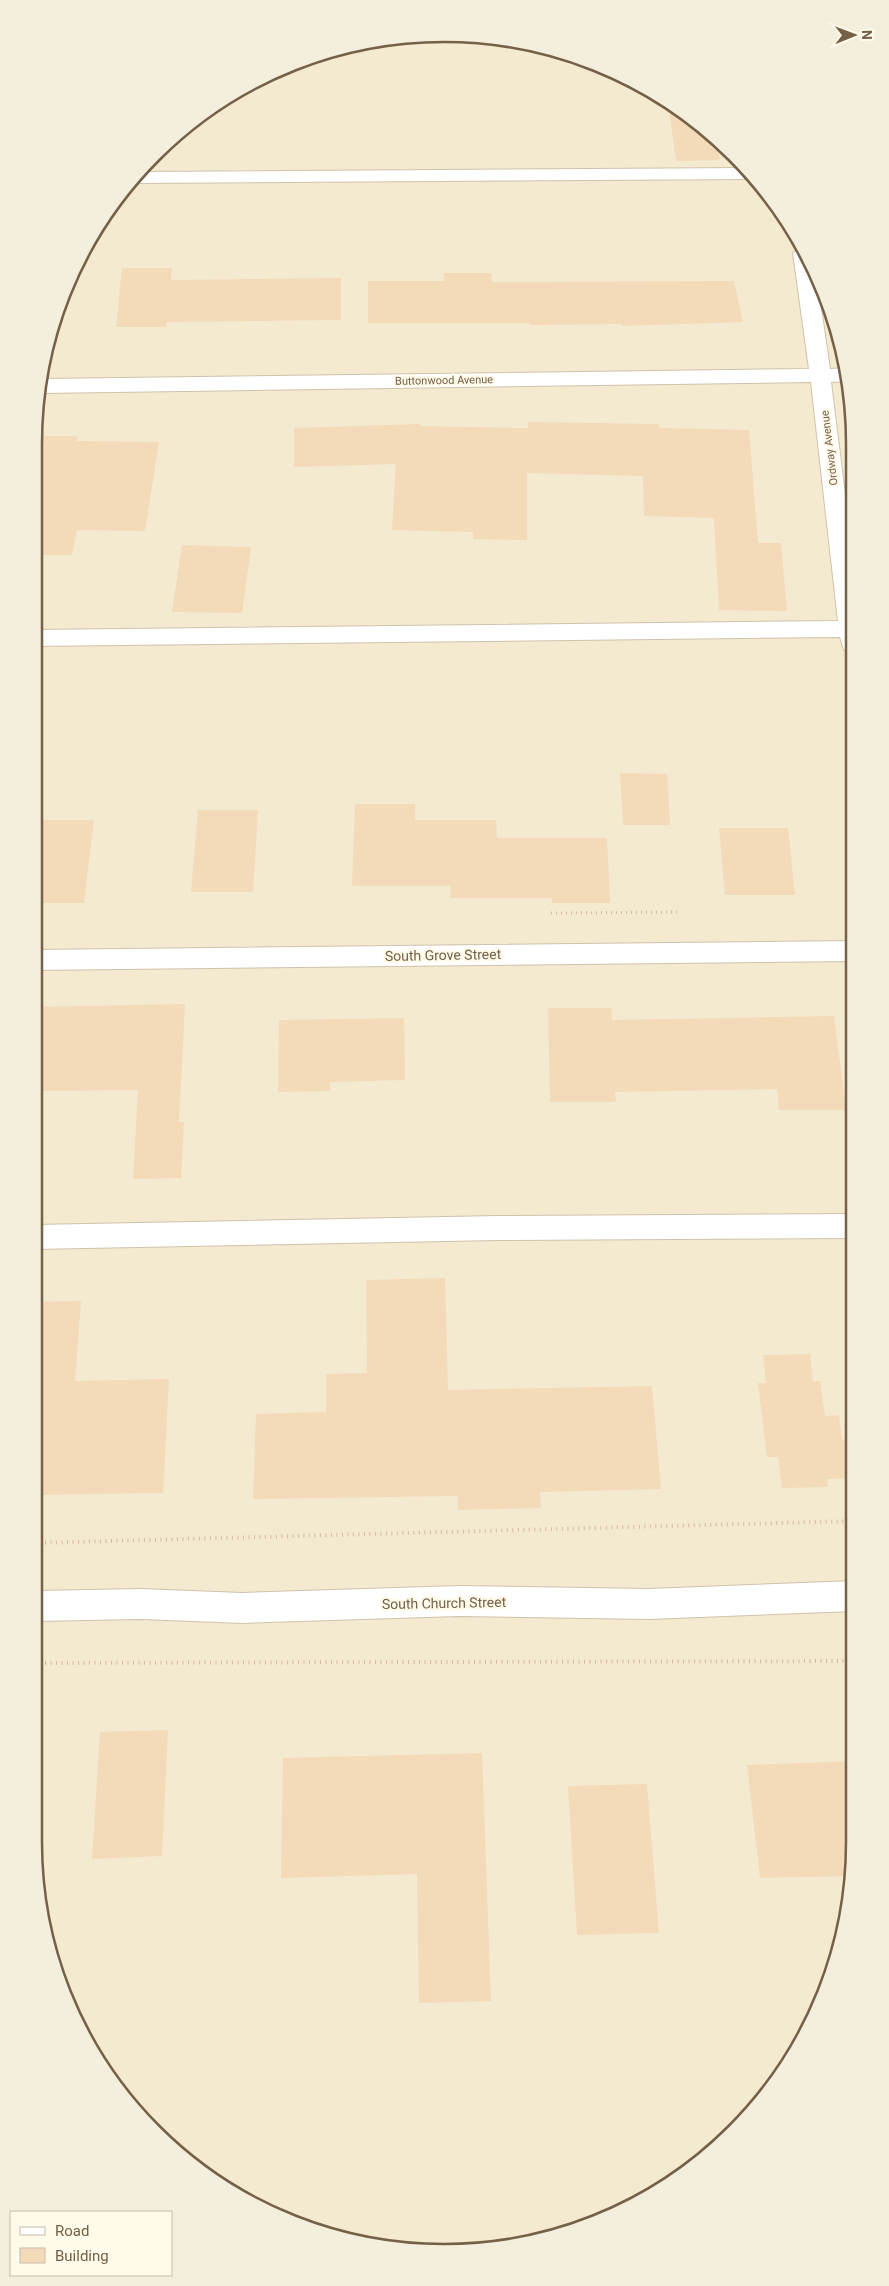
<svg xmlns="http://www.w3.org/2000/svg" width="889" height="2286" font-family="Roboto,sans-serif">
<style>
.residential{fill:#f4ead0}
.building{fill:#f3dab9}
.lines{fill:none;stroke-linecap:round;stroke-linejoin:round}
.minor-casing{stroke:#d0c2ac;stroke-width:2}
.path-far1{stroke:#d7bd9c;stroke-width:3;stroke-dasharray:1 4;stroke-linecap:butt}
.path{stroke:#d7bd9c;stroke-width:4;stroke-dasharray:1 4.5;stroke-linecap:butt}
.minor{fill:#fff;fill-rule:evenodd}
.labels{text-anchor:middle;stroke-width:4.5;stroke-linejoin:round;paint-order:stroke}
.far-street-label{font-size:11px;fill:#756048;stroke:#fffae9}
.street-label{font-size:14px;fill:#756048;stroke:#fffae9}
.rim{fill:none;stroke:#756048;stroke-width:2.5}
</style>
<rect width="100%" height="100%" fill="#fdf7e2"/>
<!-- residential -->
<path class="residential" d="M472 35 551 48 672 103 754 174 824 287 852 391 855 1841 841 1948 813 2023 771 2091 672 2183 602 2221 525 2244 391 2249 313 2231 239 2197 135 2112 89 2047 56 1974 34 1841V445L48 338 76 263 119 194 174 135 239 89 313 55 391 37Z"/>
<!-- building -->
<path class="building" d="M668 101 717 142 720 160 676 161Z
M122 268H172L171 280 341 278V320L167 322 166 327H116Z
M444 273H491L492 282 734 281 743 322 623 326 622 324 529 325V323H368V281H444Z
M528 422 659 424V428L749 430 758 543H781L787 611 719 610 714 518 644 516 643 476 527 473V540L473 539V532L392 530 396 464 294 467V428L420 424V426L528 428Z
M35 436H78L77 441 159 442 145 531 77 530 72 555H34Z
M182 545 251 547 242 613 172 612Z
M620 773 667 774 670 825H623Z
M355 804H415V820H496L497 838H607L610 903H552V898H450L451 886H352Z
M198 810H258L253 892H191Z
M42 820H94L84 903H34V880Z
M719 828H788L795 895H725Z
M185 1004 179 1122H184L181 1178 133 1179 138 1090 34 1091V1007Z
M548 1008H611L612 1020 834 1016 846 1110H779L777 1089 615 1092 616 1102H550Z
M404 1018 405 1080 330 1082V1091L278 1092 279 1020Z
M445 1278 448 1390 652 1386 661 1489 540 1492 541 1508 458 1510V1496L253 1499 256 1414 326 1412V1374L367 1373 366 1280Z
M81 1301 75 1381 169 1379 163 1493 34 1495V1302Z
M810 1354 813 1381H820L825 1416 839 1415 842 1440 850 1439 854 1478 827 1479 828 1487 782 1488 778 1457H767L758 1383H766L763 1355Z
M168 1730 162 1856 92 1859 100 1732Z
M482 1753 491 2001 419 2003 417 1874 281 1878 283 1758Z
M855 1761V1842L851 1876 760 1878 747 1765Z
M647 1784 659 1933 577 1935 568 1786Z"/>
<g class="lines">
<!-- minor casing -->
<g class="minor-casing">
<path id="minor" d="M747 168 757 179 130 183 139 172Z
M800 248 816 274 830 369 846 368 849 381 831 382 852 550V652L844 650 840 637 34 646V630L838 621 811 382 41 393 42 379 809 369 793 253Z
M853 941V961L34 970V950Z
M854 1214V1238L497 1240 34 1249V1225L497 1216Z
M855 1581V1611L649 1619 458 1616 242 1623 141 1619 34 1621V1591L141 1589 242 1593 458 1586 649 1589Z"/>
</g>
<!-- path-far1 -->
<path class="path-far1" d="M551 913 680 912"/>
<!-- path -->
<path class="path" d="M34 1543 854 1521
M34 1663 855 1661"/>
<!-- minor -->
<use href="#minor" class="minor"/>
</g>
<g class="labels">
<!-- far-street labels -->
<g class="far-street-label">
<text transform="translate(444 380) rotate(-1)" y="4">Buttonwood Avenue</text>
<text transform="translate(829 448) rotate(-97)" y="4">Ordway Avenue</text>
</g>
<!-- street labels -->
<g class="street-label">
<text transform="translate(443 955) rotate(-1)" y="5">South Grove Street</text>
<text transform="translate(444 1603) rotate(-1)" y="5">South Church Street</text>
</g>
</g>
<!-- crop -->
<path d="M0 0H889V2286H0ZM444 42H444A402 402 0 0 1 846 444V1842A402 402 0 0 1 444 2244H444A402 402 0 0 1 42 1842V444A402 402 0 0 1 444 42Z" fill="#f4eedc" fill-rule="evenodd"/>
<path class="rim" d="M444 42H444A402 402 0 0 1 846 444V1842A402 402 0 0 1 444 2244H444A402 402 0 0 1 42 1842V444A402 402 0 0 1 444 42Z"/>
<!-- legend -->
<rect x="10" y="2211" width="162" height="65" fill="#fffae9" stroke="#c8bca9"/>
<rect x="20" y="2227" width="25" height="8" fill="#ffffff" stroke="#c8bca9"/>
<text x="55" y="2236" font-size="15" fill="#756048">Road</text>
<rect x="20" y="2248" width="25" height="15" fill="#f3dab9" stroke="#c8bca9"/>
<text x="55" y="2261" font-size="15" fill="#756048">Building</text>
<!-- north arrow -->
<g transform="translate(854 35) rotate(89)" stroke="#fffae9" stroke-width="4" paint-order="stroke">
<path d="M0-4L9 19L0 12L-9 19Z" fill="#756048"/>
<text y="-8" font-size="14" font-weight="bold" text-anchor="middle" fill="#756048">N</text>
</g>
</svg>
